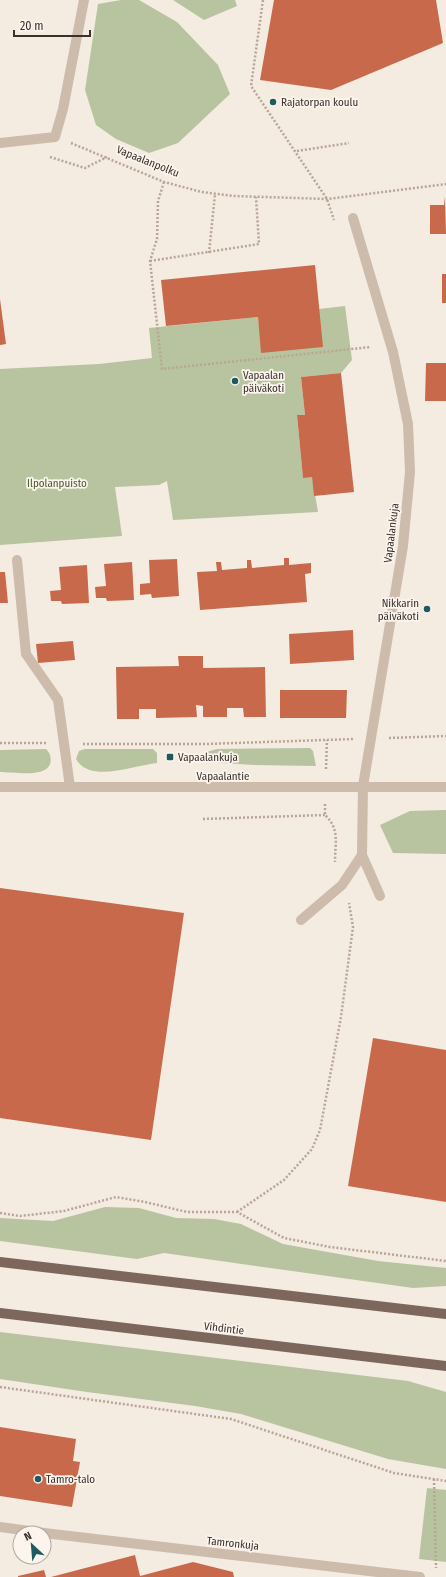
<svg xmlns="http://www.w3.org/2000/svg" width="446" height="1577" font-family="'Fira Sans Condensed',sans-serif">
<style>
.green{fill:#b8c4a0}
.building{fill:#c8694b}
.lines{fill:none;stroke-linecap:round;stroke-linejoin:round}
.path{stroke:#b9a596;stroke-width:2.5;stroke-dasharray:2 2;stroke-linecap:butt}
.minor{stroke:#cdbbac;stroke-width:10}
.major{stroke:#7d675c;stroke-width:10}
.poi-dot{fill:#1f5a5e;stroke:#fbf5ee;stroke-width:1.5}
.labels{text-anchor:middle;stroke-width:3.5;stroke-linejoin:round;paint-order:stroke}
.poi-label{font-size:11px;fill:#3b302b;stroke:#fbf5ee;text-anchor:start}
.street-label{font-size:11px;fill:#3b302b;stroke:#fbf5ee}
.park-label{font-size:11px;fill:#4a5a2e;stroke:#fbf5ee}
</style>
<rect width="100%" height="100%" fill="#f4ebe1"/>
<!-- green -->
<path class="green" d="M121 0H139L177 22 218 65 230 94 178 143 149 153 116 139 96 125 85 90 98 4Z
M173 0H235L237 6 204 20Z
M345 306 352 360 341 373 301 377 305 415 297 416 303 477H312L318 512 173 520 167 481 159 485 115 487 122 536 0 545V369L99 364 152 358 149 328 258 317 262 353 319 309Z
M310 748 313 751 316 766 254 765 207 762 206 752 217 749Z
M46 749C50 753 52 758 50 764 45 778 13 772 0 772V750Z
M85 749H153L157 753V763C135 765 90 784 76 759L79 751Z
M446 810V854L393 853 380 825 410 811Z
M105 1207 139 1208 176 1218 214 1219 241 1224 283 1244 378 1261 446 1268V1286L413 1288 164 1253 137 1259 0 1241V1218L53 1221Z
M0 1332 408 1381 446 1392V1469L388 1459 241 1414 195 1406 87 1392 0 1379Z
M427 1488 446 1490V1562L419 1559Z"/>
<!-- building -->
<path class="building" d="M274 0H436L443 43 331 90 260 80Z
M445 197 446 234H430V205H444Z
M315 265 323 347 261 353 258 317 166 326 161 280Z
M442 274H446V303H442Z
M0 299 6 344 0 345Z
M426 363H446V401H425Z
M341 373 354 492 314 496 312 477 303 478 297 415H305L301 377Z
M284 558H289V565L311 563V573L305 574 307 602 200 610 197 572 217 571 216 562H221L222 570 247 568V560H251L252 568 284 565Z
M177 559 179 596 152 598 151 594 140 595V584L150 583 149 560Z
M132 562 134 600 107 601 106 598H96L95 587 106 586 104 564Z
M87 565 89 603 62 604 61 601H51L50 591 61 590 59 567Z
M0 572H5L8 603H0Z
M353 630 354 660 290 664 289 634Z
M73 641 75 660 38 663 36 644Z
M178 656H203V668L265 667 266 717H244L243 708H227V717H203V706L196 705 197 717 156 718V709H139V719H117L116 667 179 666Z
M280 690H347L346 718H280Z
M0 888 184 913 151 1140 0 1118Z
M373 1038 446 1050V1202L348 1186Z
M0 1427 76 1439 73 1461 80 1462 72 1507 0 1496Z
M135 1555 140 1576 193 1562 233 1572 234 1577H51Z
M44 1570 46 1577H18V1576Z"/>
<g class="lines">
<!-- path -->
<path class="path" d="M263 0 251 86 327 199 334 220
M71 143 164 182 202 192 234 196 327 199 446 184
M297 151 349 143
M50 157 85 168 107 157
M164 182 158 201 157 239 150 261 162 369 371 347
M209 253 215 194
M150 261 259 244 256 197
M389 738 446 736
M0 743H46
M83 744H206L354 739
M326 769 327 740
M325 804V815C340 829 335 843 335 862
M203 819 325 815
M237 1212 284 1180 312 1149 320 1130 341 1017 353 927 349 903
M0 1213 20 1216 64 1211 116 1197 145 1202 187 1212H237L284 1238 330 1247 446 1261
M0 1387 231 1419 394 1473 446 1481
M434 1479 436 1568"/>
<!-- minor -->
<path class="minor" d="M0 143 55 137 63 109 84 0
M353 218 393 352 408 424 410 472 403 546 363 786 362 855 380 896
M17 560 26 654 58 700 70 787
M0 787H446
M301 920 342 885 362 855
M0 1527 44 1533
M44 1533 420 1577"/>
<!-- major -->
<path class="major" d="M0 1262 446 1314
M0 1313 446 1366"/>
</g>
<!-- markers -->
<g class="poi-dot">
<circle cx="273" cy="102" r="4"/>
<circle cx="235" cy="381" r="4"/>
<circle cx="427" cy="609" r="4"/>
<rect x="166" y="753" width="8" height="8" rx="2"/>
<circle cx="38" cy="1479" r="4"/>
</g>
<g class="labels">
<!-- poi labels -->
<g class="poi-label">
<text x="281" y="106">Rajatorpan koulu</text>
<text x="243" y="379">Vapaalan<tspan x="243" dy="13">päiväkoti</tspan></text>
<text x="419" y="607" text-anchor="end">Nikkarin<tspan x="419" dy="13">päiväkoti</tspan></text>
<text x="178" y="761">Vapaalankuja</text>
<text x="46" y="1483">Tamro-talo</text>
</g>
<!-- street labels -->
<g class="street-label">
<text transform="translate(148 161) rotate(22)" y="4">Vapaalanpolku</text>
<text transform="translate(391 533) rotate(-83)" y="4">Vapaalankuja</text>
<text x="223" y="780">Vapaalantie</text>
<text transform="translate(224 1328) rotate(7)" y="4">Vihdintie</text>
<text transform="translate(233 1543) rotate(6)" y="4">Tamronkuja</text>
</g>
<!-- park labels -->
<g class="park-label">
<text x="57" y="487">Ilpolanpuisto</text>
</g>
</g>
<!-- north arrow -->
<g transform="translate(32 1545) rotate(334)"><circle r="19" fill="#fbf5ee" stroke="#aea6a0"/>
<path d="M0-3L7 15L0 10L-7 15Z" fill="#1f5a5e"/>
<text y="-6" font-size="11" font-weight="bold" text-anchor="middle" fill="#3b302b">N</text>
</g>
<!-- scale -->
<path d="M14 30v6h76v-6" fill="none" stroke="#3b302b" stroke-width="2"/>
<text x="20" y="30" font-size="12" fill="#3b302b" stroke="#fbf5ee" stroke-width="3" paint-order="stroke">20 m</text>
</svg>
